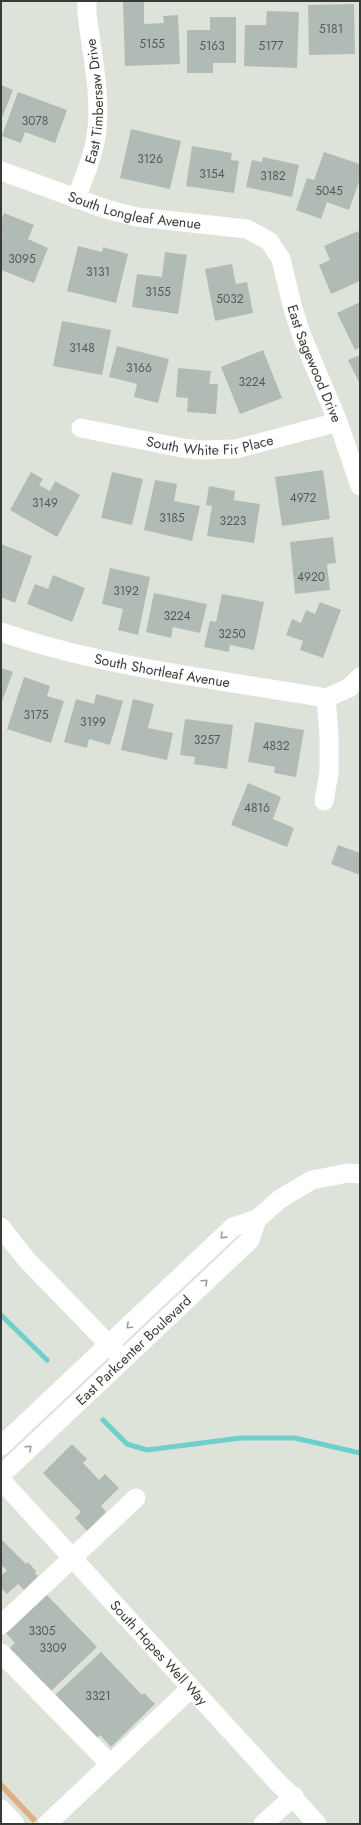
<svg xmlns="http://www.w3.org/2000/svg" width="361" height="1825" font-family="Jost,sans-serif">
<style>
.green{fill:#dfaf82}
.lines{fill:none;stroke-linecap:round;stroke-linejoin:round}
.stream{stroke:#6ecfcd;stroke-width:5}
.building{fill:#b1bbb5}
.minor{stroke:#fff;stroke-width:19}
.oneway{stroke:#9c9c9a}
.labels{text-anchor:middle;stroke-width:3;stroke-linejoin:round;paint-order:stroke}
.number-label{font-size:12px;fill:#565a56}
.street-label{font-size:14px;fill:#383a36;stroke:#fff}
</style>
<rect width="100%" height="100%" fill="#dee3d9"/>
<!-- green -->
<path class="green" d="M1 1781 37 1819 33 1823 1 1789Z"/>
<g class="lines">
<!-- stream -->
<path class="stream" d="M1 1315 47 1360
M103 1420 127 1444 147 1450 241 1438H295L360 1453"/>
</g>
<!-- building -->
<path class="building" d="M123 1H144V24L164 23 163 16 178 15 180 64 125 66Z
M354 4 355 54 309 55 308 5Z
M267 11 299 12 297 68 244 66 245 25H266Z
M210 17H236V63H213V73H187V30H210Z
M1 85 13 90 1 120Z
M18 92 67 110 55 143 25 132 21 143 2 136Z
M131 129 181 141 170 189 120 178Z
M192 146 232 153 231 160 239 161 234 193 186 186Z
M324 152 360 164V179L349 210 327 202 321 219 296 210 307 178 314 180Z
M263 157 299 165 292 197 246 187 252 160 262 162Z
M4 213 34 225 28 239 48 248 34 283 1 270V241L3 238 1 237V221Z
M358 231 360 237V281L331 294 319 265 330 260 324 246Z
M78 246 102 252 103 247 128 254 116 303 67 291Z
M165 252 187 255 178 314 132 307 137 274 162 277Z
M232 264 236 284 247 282 253 313 215 321 205 269Z
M360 302V347L355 350 337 313Z
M62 321 111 330 102 375 53 366Z
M117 346 169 359 158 403 134 397 137 384 109 377Z
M263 350 282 398 240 414 221 367Z
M360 355V384L348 360Z
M178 368 211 371 209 384H218L216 414 187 412 188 398 176 397Z
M323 470 330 519 282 526 275 477Z
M31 472 43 479 39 485 50 491 55 481 80 495 57 537 10 510Z
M112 472 143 479 132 525 101 518Z
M155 480 177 484 174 501 200 506 192 541 144 530Z
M209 486 235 491 234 500 260 504 254 543 207 536 212 506 206 505Z
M333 537 336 563 327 564 330 590 295 594 290 542Z
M1 544 32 556 15 603 1 597Z
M110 568 150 577 138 635 118 630 123 609 102 604Z
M53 575 85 588 72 622 27 604 35 584 48 589Z
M154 593 207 604 200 633 173 627 171 638 146 632Z
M222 594 264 602 254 650 230 645 229 652 204 647 210 621 216 622Z
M320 602 341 610 323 658 300 650 303 641 286 635 292 619 301 623 306 610 315 614Z
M1 668 13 672 1 704Z
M24 677 50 686 47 696 64 701 51 743 7 729Z
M96 694 123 701 110 745 89 739 87 748 64 742 76 699 94 704Z
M133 699 154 704 148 728 173 733 167 760 121 750Z
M185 719 233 725 227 769 194 764 195 757 180 755Z
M255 722 304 730 296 777 274 773 275 767 248 762Z
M248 783 281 797 273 819 294 828 287 847 231 825Z
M338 845 360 853V875L331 864Z
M72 1444 87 1459 83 1463 99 1480 105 1474 119 1488 101 1506 106 1512 87 1531 75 1518 81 1512 43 1473Z
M1 1539 26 1564 28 1562 36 1571 35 1573 38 1576 24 1590 18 1584 7 1594 1 1588V1576L7 1570 1 1565Z
M45 1593 97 1647 50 1692 9 1649 15 1643 4 1631Z
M101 1652 142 1695 144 1693 155 1704 111 1747 100 1735 95 1740 54 1696Z"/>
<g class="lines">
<!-- minor -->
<g class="minor">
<path id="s1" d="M1 171 106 209 137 217 247 229 269 241 281 259 292 305 301 334 338 422 360 486"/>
<path id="s2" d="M76 199C84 176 95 153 97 129 101 91 91 51 87 13V1"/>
<path id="s3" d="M81 428 182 448 201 450 236 449 338 422"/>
<path id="s4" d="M1 632C106 668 217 679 326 698"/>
<path d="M326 698 349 688 360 677"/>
<path d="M324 801 329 773V734L326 698"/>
<path d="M1 1227 26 1259 118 1354"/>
<path d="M1 1446 233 1227 257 1219 280 1199 312 1180 348 1173 360 1174"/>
<path id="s5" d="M1 1475 250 1240 257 1219"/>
<path id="s6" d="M1 1480 280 1785C294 1796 304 1811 317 1824"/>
<path d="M1 1625 136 1498"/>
<path d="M1 1653 110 1764"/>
<path d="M1 1809 15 1824"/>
<path d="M47 1824 191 1688"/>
<path d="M263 1824 294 1796"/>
</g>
</g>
<!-- one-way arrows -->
<defs><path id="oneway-chevron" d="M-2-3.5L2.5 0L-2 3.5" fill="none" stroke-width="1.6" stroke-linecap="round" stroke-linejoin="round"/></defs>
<g class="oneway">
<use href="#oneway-chevron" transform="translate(223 1236) rotate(136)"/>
<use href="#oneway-chevron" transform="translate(205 1282) rotate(-43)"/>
<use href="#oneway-chevron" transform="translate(129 1326) rotate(137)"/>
<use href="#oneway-chevron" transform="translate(29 1448) rotate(-43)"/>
</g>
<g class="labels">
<!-- number labels -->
<g class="number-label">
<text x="331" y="33">5181</text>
<text x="152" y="48">5155</text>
<text x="212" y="50">5163</text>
<text x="271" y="50">5177</text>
<text x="35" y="125">3078</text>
<text x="150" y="163">3126</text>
<text x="212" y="178">3154</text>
<text x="273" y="180">3182</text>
<text x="329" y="195">5045</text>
<text x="22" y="263">3095</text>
<text x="98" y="276">3131</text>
<text x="158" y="296">3155</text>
<text x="230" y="303">5032</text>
<text x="82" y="352">3148</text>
<text x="139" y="372">3166</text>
<text x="252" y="386">3224</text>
<text x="303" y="502">4972</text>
<text x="45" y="507">3149</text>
<text x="172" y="522">3185</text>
<text x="233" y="525">3223</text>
<text x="311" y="581">4920</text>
<text x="126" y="595">3192</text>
<text x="177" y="620">3224</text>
<text x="232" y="638">3250</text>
<text x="36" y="719">3175</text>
<text x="93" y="726">3199</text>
<text x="207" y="744">3257</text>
<text x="276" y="750">4832</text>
<text x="257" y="812">4816</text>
<text x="42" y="1635">3305</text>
<text x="53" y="1652">3309</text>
<text x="98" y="1700">3321</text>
</g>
<!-- street labels -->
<g class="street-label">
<text dy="5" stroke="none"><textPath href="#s2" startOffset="101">East Timbersaw Drive</textPath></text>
<text dy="5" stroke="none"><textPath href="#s1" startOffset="140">South Longleaf Avenue</textPath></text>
<text dy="5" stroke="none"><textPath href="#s1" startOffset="411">East Sagewood Drive</textPath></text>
<text dy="5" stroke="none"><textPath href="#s3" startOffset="131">South White Fir Place</textPath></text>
<text dy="5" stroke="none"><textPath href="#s4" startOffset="166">South Shortleaf Avenue</textPath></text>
<text dy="5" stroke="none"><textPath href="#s5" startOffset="182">East Parkcenter Boulevard</textPath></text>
<text dy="5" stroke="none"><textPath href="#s6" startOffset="234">South Hopes Well Way</textPath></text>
</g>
</g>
<!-- border -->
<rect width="361" height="1825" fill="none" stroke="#383a36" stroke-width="4"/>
</svg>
